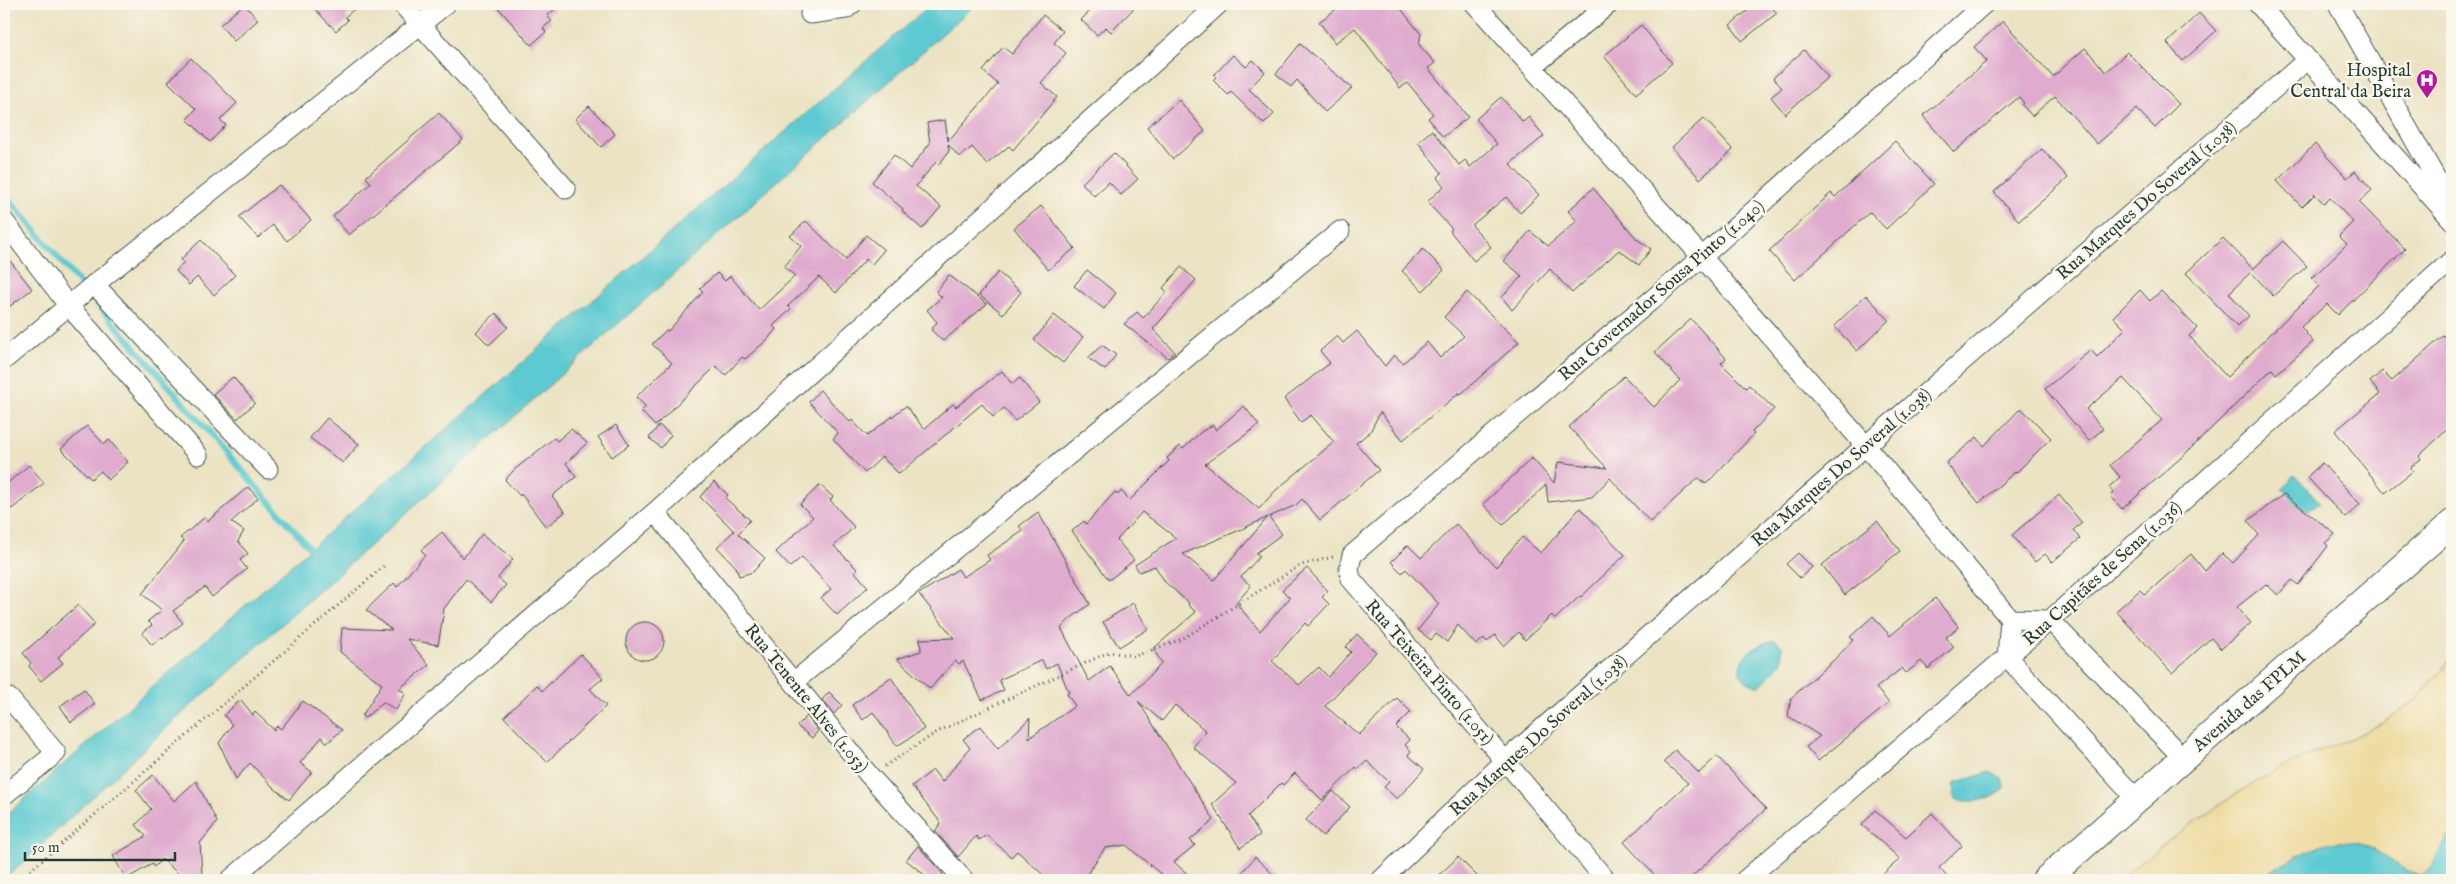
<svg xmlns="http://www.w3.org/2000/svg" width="2456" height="884" font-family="'IM FELL English',serif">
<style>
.sand{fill:#eeda9e;stroke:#868c69}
.water{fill:#5dcad1;stroke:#3e8482}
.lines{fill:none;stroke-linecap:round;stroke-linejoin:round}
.stream{stroke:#5dcad1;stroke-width:6}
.building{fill:#dfabce;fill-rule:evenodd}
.street-casing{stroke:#3e5649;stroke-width:21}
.secondary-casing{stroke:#3e5649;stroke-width:28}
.path{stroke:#3e5649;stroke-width:3;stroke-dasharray:1 4;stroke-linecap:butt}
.street{stroke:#fff;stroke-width:19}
.secondary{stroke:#fff;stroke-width:26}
.labels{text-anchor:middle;stroke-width:4.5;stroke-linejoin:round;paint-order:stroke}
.poi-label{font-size:18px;fill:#1f3d34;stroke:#fbf7ec;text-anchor:end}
.street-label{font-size:18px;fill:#1f3d34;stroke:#fbf7ec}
</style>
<rect width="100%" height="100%" fill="#fbf7ec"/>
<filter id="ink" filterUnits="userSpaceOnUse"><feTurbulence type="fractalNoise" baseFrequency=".02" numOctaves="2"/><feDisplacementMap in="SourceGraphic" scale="10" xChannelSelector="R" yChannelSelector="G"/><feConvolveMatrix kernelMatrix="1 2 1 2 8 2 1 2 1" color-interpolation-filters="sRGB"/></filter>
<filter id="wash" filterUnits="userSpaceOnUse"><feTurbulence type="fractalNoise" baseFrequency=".0096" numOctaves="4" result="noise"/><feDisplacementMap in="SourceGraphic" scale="20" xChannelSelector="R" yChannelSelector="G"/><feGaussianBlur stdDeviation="1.12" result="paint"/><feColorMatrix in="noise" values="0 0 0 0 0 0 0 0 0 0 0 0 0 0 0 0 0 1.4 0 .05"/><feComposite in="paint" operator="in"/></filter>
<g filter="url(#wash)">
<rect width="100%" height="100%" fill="#ebe3c3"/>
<!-- sand -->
<path class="sand" d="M2452 656V831L2430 868 2421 875 2408 871 2365 845 2315 849 2256 880H2119C2168 840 2221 800 2278 770 2317 750 2361 738 2398 713 2420 698 2436 677 2452 656Z"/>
<!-- water -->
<path class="water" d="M931 4H976L175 720 4 880V817Z
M2295 475 2320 503 2307 512 2282 489Z
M1770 641H1776L1782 646V662L1759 687 1747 682 1740 674C1738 655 1754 647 1770 641Z
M1990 772 2002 778 2005 789C1992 800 1972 804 1955 799L1954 783Z
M2452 831V880H2256C2286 864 2330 829 2366 846 2385 855 2400 870 2421 875L2430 868Z"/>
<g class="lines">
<!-- stream -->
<path class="stream" d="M4 193 86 291 315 554"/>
</g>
<g id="blocks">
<!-- building -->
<path class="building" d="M244 4 258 20 234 41 220 25Z
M310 4H360L345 17 348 20 336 31Z
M495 4H561L547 16 552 21 543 28 546 32 531 45Z
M1097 4H1138L1111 32 1106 27 1097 35 1081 20Z
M1343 4H1397L1421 34 1419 45 1435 63 1428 68 1468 117 1443 137 1428 118 1433 114 1408 83 1400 88 1355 28 1335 43 1319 22Z
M1756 4H1769L1777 13 1742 41 1730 25Z
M2199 13 2216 31 2183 61 2167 43Z
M1043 15 1063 31 1054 43 1066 53 1041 83 1057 97 1013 150 1009 146 987 164 972 147 959 157 948 144 949 151 939 165 936 162 916 186 941 207 922 229 902 211 903 209 872 182 894 155 910 169 930 143 927 123 945 120 948 141 998 84 983 71 1003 47 1012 54Z
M2003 21 2053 77 2085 48 2106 72 2127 52 2179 104 2155 128 2137 109 2097 144 2055 96 2032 116 2022 105 2024 103 2019 97 1954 152 1923 116 1987 61 1974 47Z
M1641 25 1672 63 1636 94 1604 56Z
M1300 44 1352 88 1325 112 1297 80 1291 87 1276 74Z
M1804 50 1828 77 1785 114 1771 97 1782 88 1773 78Z
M1233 55 1246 67 1253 60 1265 72 1249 89 1274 114 1264 124 1231 92 1228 95 1213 80 1216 77 1214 75Z
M191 58 237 103 220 120 226 125 210 142 187 119 196 109 168 82Z
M1501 97 1523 122 1529 117 1544 136 1510 164 1539 195 1520 213 1506 197 1472 225 1491 247 1474 261 1450 231 1452 229 1427 202 1444 186 1437 178 1442 173 1418 142 1432 130 1459 165 1465 160 1470 167 1497 144 1476 119Z
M1179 100 1205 131 1173 159 1147 127Z
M589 106 615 134 601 147 575 119Z
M439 113 463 140 349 235 333 216 371 183 366 177Z
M1704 118 1733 150 1700 179 1672 147Z
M1895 141 1934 184 1886 229 1870 212 1795 280 1769 251 1831 193 1835 197Z
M2315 144 2347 178 2355 171 2372 190 2359 202 2405 249 2338 315 2327 304 2301 327 2313 342 2276 374 2272 369 2183 456 2122 509 2111 496 2114 493 2109 487 2120 477 2110 465 2162 420 2123 378 2086 409 2103 429 2089 441 2045 389 2091 350 2097 357 2125 329 2113 317 2140 290 2150 301 2161 291 2197 328 2189 336 2227 377 2319 286 2312 278 2347 244 2339 236 2353 222 2330 198 2324 204 2315 194 2302 207 2277 181Z
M2042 149 2068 178 2019 221 1994 192Z
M1114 153 1138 179 1121 195 1109 182 1094 196 1082 183Z
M279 185 311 220 287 241 273 225 258 238 239 217Z
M1593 188 1637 239 1651 249 1639 265 1619 250 1572 293 1550 269 1512 310 1502 297 1522 276 1504 261 1530 231 1548 246 1577 221 1568 211Z
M1041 206 1075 248 1048 270 1014 228Z
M806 221 846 260 866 235 884 250 872 264 866 259 836 293 819 277 788 306 791 309 773 326 776 329 768 339 745 359 742 357 726 375 716 366 655 426 641 411 646 407 636 397 672 363 652 344 666 330 668 331 703 292 700 288 717 273 725 281 730 276 759 310 795 276 784 267 801 246 790 236Z
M2223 238 2253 269 2283 241 2307 266 2273 296 2251 272 2229 293 2249 316 2237 326 2186 273Z
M201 240 235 275 214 295 197 277 189 285 176 271 184 262 181 259Z
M1423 249 1444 270 1423 291 1402 271Z
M4 253 32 289 4 311Z
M1181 267 1196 280 1153 329 1175 352 1168 358 1124 324 1137 312 1143 318 1167 292 1163 288Z
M1087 270 1116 293 1104 309 1074 286Z
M998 272 1021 292 1003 314 979 295Z
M949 275 987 304 943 341 931 330 937 322 927 310 942 297 936 292Z
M1467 292 1519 342 1461 394 1459 393 1403 440 1380 412 1370 432 1356 443 1379 470 1320 520 1302 499 1296 505 1269 517 1282 534 1256 553 1260 556 1241 577 1251 586 1236 603 1260 631 1290 598 1282 590 1307 568 1328 591 1322 597 1329 604 1308 626 1305 623 1272 661 1299 685 1319 667 1328 677 1351 652 1346 647 1357 634 1376 652 1325 706 1359 735 1397 698 1411 712 1396 727 1410 740 1405 745 1411 751 1408 755 1424 769 1397 799 1384 787 1389 782 1367 761 1358 769 1356 767 1322 800 1295 773 1283 785 1281 783 1248 816 1260 835 1240 848 1212 804 1236 783 1193 747 1206 731 1175 705 1162 721 1138 701 1214 820 1190 840 1195 845 1174 862 1194 880H1168L1126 845 1105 848 1083 880H1049L1017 851 1011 857 987 835 979 840 976 836 958 857 935 831 941 823 912 786 933 770 942 782 970 748 963 739 980 726 998 749 1030 718 1029 738 1075 706 1067 694 1069 693 1057 663 1046 669 1042 660 999 680 1004 690 982 700 963 661 959 664 955 660 930 689 897 659 921 651 920 639 954 638 919 594 958 569 963 577 990 560 987 555 1023 531 1019 526 1038 512 1090 604 1071 618 1061 628 1089 681 1110 666 1131 695 1162 663 1153 649 1196 612 1188 605 1189 603 1165 582 1155 566 1139 572 1135 565 1176 538 1142 512 1117 540 1134 560 1109 580 1072 531 1084 521 1086 524 1115 492 1118 495 1121 491 1130 500 1169 461 1167 458 1180 446 1183 449 1201 432 1213 425 1216 430 1244 406 1259 425 1205 464 1259 509 1275 491 1334 442 1311 415 1301 422 1284 399 1330 363 1320 351 1337 336 1343 343 1357 331 1385 366 1394 355 1403 363 1427 342 1440 358 1464 336 1444 317ZM1268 517 1214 580 1183 554 1242 529Z
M1866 295 1889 320 1857 351 1834 326Z
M496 313 508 327 489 345 476 332Z
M1054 315 1083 337 1063 363 1034 340Z
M1691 319 1726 358 1721 363 1746 388 1749 385 1774 409 1752 432 1754 434 1706 484 1698 478 1650 522 1610 478 1592 497 1548 502 1546 485 1503 525 1483 504 1532 458 1554 483 1558 462 1607 468 1569 427 1624 376 1654 407 1680 380 1655 352Z
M2444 335 2452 345V425L2419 456 2421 459 2411 467 2413 471 2385 493 2335 431 2380 394 2370 382 2382 371 2392 381Z
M1102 345 1116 355 1105 370 1088 358Z
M1002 371 1012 384 1020 378 1039 402 1015 421 1004 408 993 417 982 404 899 474 882 457 865 473 833 439 838 433 809 402 820 390 850 422 852 420 867 436 906 406 924 429 953 404 956 407Z
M233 377 255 403 237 419 213 394Z
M2021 408 2051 438 2016 473 2015 472 1979 503 1946 463 1977 437 1984 446Z
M327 418 359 444 343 463 310 438Z
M616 425 629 445 612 457 598 437Z
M659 425 671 435 661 448 649 438Z
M87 426 104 444 109 440 128 462 108 480 101 471 91 479 61 449Z
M571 429 587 443 566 463 576 477 552 496 565 512 546 527 521 494 520 496 505 480 514 470 554 438 557 441Z
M2322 463 2360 504 2345 518 2307 477Z
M29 465 44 483 12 509 4 498V486Z
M714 482 728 495 725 498 750 520 738 534 765 558 753 572 739 576 736 567 717 547 734 531 700 497Z
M820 485 833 497 830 500 854 527 834 546 857 569 855 572 868 587 837 615 821 598 831 589 802 557 790 567 776 552 813 517 800 504Z
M248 487 258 498 231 522 244 531 238 541 248 554 240 560 247 569 212 597 205 587 173 611 183 623 163 639 162 637 152 645 142 633 152 625 148 621 162 610 142 594 184 541 180 538 205 517 208 521Z
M2284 494 2335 534 2325 543 2328 546 2298 585 2292 580 2278 595 2266 584 2237 607 2251 623 2221 649 2211 638 2172 673 2116 611 2140 590 2145 595 2191 554 2205 571 2222 553 2233 563 2259 535 2248 521Z
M2059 495 2082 523 2073 530 2080 539 2052 562 2045 554 2035 562 2012 535Z
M1580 508 1625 555 1581 597 1580 596 1555 619 1552 615 1525 640 1519 632 1504 646 1495 635 1487 642 1484 638 1476 645 1458 625 1447 642 1436 634 1431 640 1418 630 1439 604 1406 569 1402 573 1391 562 1408 545 1421 558 1456 524 1496 567 1522 537 1541 553Z
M1877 521 1900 551 1845 595 1822 565Z
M442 532 463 558 482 534 513 559 498 578 506 585 491 602 466 579 443 610 444 611 438 645 407 639 429 665 399 689 406 693 396 710 383 702 365 718 362 716 382 684 340 652 342 628 392 630 366 610 394 583 397 587 425 555 421 550Z
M1798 553 1812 567 1800 578 1786 564Z
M1935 598 1959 627 1946 637 1954 647 1928 669 1921 661 1906 673 1902 668 1876 688 1889 703 1818 761 1806 747 1820 736 1788 716 1791 698 1837 657 1853 640 1850 637 1873 616 1890 636Z
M1133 603 1148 629 1119 647 1103 622Z
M78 605 95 624 58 657 63 663 41 681 29 666 31 663 23 653Z
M626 641a19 19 0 1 1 38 0a19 19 0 1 1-38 0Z
M581 654 603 678 590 689 606 706 547 762 504 717 537 685 542 691Z
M891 677 924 729 897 746 873 712 863 720 852 705Z
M84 689 95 704 71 722 60 706Z
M829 692 842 705 834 714 822 700Z
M241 700 253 715 255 712 274 730 277 726 281 729 303 701 342 730 327 743 322 737 300 763 312 772 289 800 274 788 250 763 236 779 219 743 232 725 224 715Z
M807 716 818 731 812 738 797 726Z
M1675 750 1699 773 1717 756 1766 809 1688 880H1659L1624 842 1688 783 1664 762Z
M153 775 174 801 196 781 217 822 200 843 202 874 196 880H185L162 859 154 867 152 864 126 879 113 856 146 836 136 825 151 809 136 790Z
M1333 791 1350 807 1323 836 1306 820Z
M1875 810 1906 837 1932 813 1962 846 1939 868 1950 880H1876L1900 859 1862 825Z
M918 846 943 874 937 880H931L906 860Z
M1255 857 1279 880H1236Z
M1458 857 1481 880H1434Z"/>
</g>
</g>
<g filter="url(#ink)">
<use href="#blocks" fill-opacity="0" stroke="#3e5649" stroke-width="1"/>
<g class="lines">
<!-- street casing -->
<g class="street-casing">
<path id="street" d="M402 4 566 189
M1475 4 1702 257 1865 445 2010 619 2007 657 2137 800
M2258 4 2452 220
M2338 4 2452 207
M810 14 846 9 852 4
M1532 67 1609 4
M4 221 68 305 198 455
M94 284 268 469
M4 360 86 291 446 4
M655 512 869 775 964 880
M2010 619 2050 620 2184 759
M795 681 1340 231
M4 795 56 753 9 698
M230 880 655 512 1219 4
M1381 880 1506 760 2307 60
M1606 880 1351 579 1349 569 1352 555 1702 257 1984 4
M1745 880 2050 620 2452 260"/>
</g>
<!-- secondary casing -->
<g class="secondary-casing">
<path id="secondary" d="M2045 880 2452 523"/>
</g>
<!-- path -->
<path class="path" d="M885 766 937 732 1109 652 1135 656 1182 639 1301 565 1333 557
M19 880 384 566"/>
<!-- street -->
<use href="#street" class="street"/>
<!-- secondary -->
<use href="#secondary" class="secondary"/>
</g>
</g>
<!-- icons -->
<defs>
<g id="hospital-pin" transform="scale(1.125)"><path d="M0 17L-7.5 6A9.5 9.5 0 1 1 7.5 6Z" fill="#b5179e" stroke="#fbf7ec"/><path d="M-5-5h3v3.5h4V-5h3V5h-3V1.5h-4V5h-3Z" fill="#fff"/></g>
</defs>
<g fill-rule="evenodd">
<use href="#hospital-pin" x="2427" y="80"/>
</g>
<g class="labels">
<!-- poi labels -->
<g class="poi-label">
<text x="2411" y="76">Hospital<tspan x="2411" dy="21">Central da Beira</tspan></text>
</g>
<!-- street labels -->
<g class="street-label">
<text transform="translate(2146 200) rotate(-41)" y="6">Rua Marques Do Soveral (1.038)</text>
<text transform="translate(1661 290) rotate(-41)" y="6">Rua Governador Sousa Pinto (1.040)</text>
<text transform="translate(1841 467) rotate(-41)" y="6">Rua Marques Do Soveral (1.038)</text>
<text transform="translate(2102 573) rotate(-42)" y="6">Rua Capitães de Sena (1.036)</text>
<text transform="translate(1430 672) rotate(49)" y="6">Rua Teixeira Pinto (1.051)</text>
<text transform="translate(807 698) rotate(51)" y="6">Rua Tenente Alves (1.053)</text>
<text transform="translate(2249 701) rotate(-41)" y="6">Avenida das FPLM</text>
<text transform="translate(1538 735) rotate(-42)" y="6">Rua Marques Do Soveral (1.038)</text>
</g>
</g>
<!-- margin -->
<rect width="2456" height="884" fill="none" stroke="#fbf7ec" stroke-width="20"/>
<!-- scale -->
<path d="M25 852v8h150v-8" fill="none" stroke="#1f3d34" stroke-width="2.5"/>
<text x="32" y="852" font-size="15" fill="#1f3d34" stroke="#fbf7ec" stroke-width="4" paint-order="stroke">50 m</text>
</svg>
